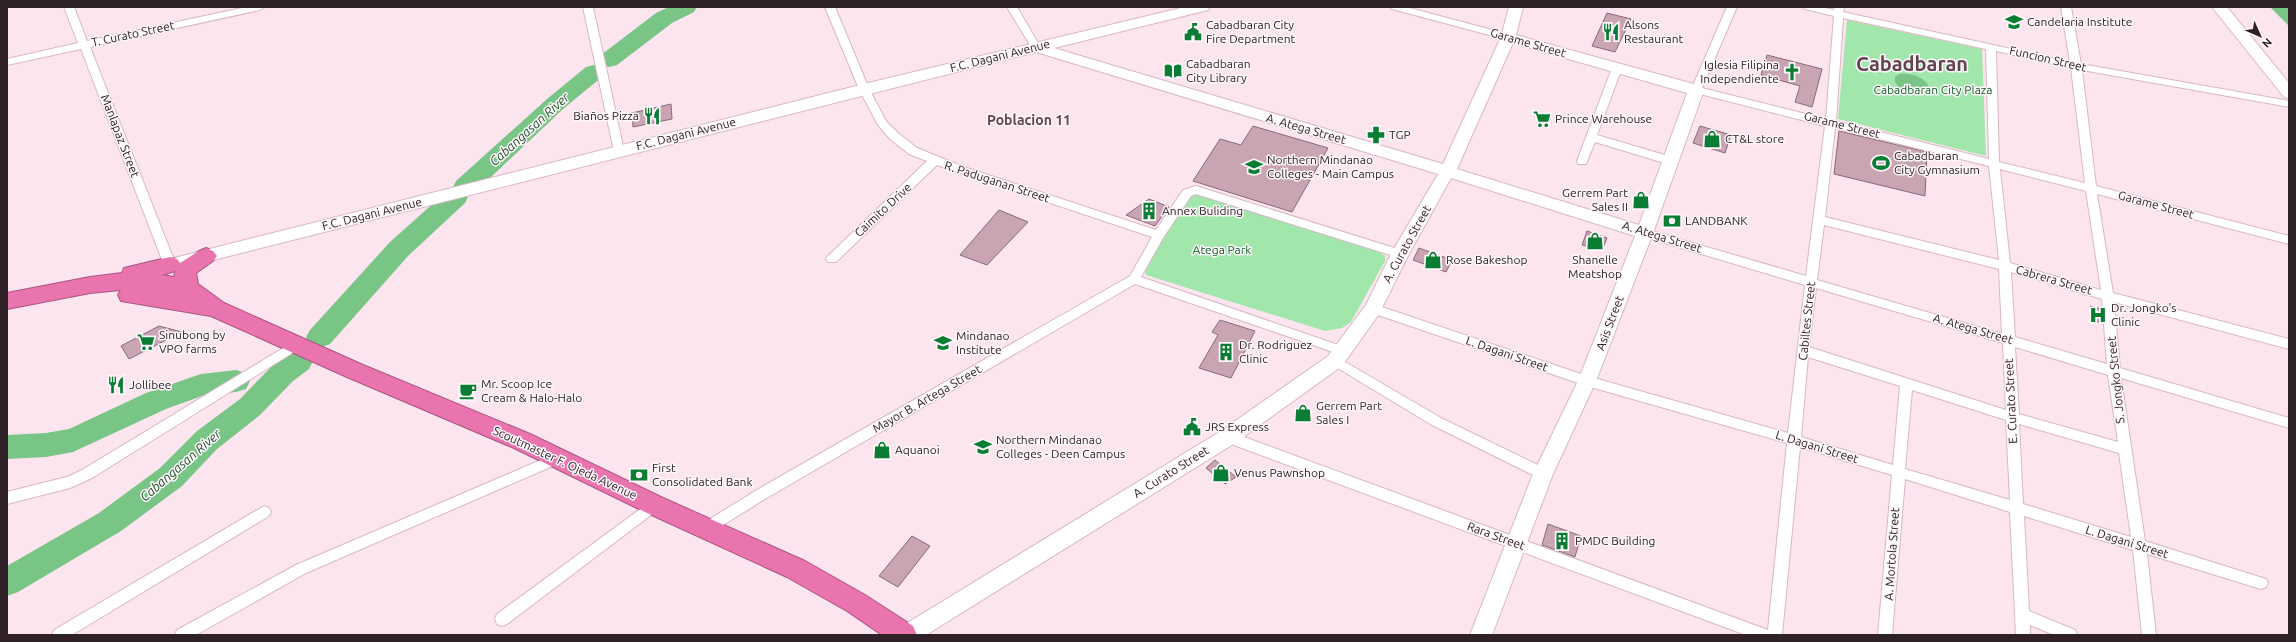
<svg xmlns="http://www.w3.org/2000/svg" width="2296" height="642" font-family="Ubuntu,sans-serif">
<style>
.green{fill:#a1e7ac}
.water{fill:#79c586}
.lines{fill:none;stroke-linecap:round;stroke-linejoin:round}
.river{fill:#79c586;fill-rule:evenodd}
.building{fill:#c9a5b4;stroke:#896977}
.street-casing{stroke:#dab6c5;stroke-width:2}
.secondary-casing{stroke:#dab6c5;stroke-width:2}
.highway-casing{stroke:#a9577f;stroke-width:2}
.street{fill:#fff;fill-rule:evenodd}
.secondary{fill:#fff;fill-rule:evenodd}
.highway{fill:#ea74ae;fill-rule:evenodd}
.labels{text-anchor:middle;stroke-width:3;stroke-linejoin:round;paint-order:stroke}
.poi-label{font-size:12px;fill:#2f2127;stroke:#fef7fa;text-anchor:start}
.street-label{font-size:12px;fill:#2f2127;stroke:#fef7fa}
.park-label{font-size:12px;fill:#0d6229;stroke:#fef7fa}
.water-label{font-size:13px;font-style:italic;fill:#1a5027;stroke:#fef7fa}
.quarter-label{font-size:14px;font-weight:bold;fill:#624451;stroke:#fef7fa}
.town-label{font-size:20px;font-weight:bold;fill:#624451;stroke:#fef7fa}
</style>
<rect width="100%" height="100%" fill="#fce5ee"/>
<!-- green -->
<path class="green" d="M1847 20 1982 49 1986 156 1838 119Z
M1197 193 1379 252 1385 256V261L1351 322 1342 328 1325 331 1146 275 1144 266 1190 198Z"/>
<!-- water -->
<path class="water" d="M2270 7H2289V26Z
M1900 74C1911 73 1922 76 1928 85L1927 90C1918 99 1900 92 1895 82V77Z"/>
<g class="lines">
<!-- river -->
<path class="river" d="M669 7H697L694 12 672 23 617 65 609 67 601 65 598 60 601 55 656 13Z
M594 65 602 67 605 72 602 77 563 109 474 193 467 195 468 197 465 203 408 256 330 344 320 348 310 344 306 337 310 330 390 242 447 191 454 189 453 187 456 181 547 99 586 67Z
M299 350 309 353 313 361 309 369 293 381 260 415 217 449 182 486 121 531 18 592 7 596V566L99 513 160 468 197 431 240 399 273 365 289 353Z
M236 370 246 373 250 381 246 389 236 392 202 396 166 409 73 452 46 457 7 459V435L46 433 69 429 146 393 201 374Z"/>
</g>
<!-- building -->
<path class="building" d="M1607 13 1631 19 1615 52 1592 46Z
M1767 55 1822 69 1812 107 1795 102 1800 86 1761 75Z
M671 104 672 119 633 127 632 113Z
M1253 126 1328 148 1292 212 1193 181 1220 139 1241 145Z
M1700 126 1731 135 1725 153 1693 143Z
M1839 131 1927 152 1925 196 1834 174Z
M1149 199 1169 207 1155 226 1126 215Z
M999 210 1028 222 987 265 960 255Z
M1587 231 1607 238 1602 250 1582 245Z
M1419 248 1452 260 1446 272 1413 260Z
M2090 306 2101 309 2102 323 2092 320Z
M1220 320 1255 331 1231 378 1199 368 1218 335 1212 332Z
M159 326 182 332 129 359 121 346Z
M1215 460 1236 477 1225 484 1206 468Z
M1548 524 1581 536 1575 557 1542 545Z
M912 536 930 546 898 587 879 576Z"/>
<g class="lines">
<!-- street casing -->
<g class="street-casing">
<path id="street" d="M64 7H74L87 41 247 7H265L260 10 90 47 176 265 174 268 170 269 164 265 81 49 7 65V59L78 43Z
M583 7H593L624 151 619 155 614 151Z
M825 7H835L869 89 886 121 898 133 917 148 964 167 1156 230 1183 190 1196 186 1404 251 1406 254 1400 258 1196 194 1191 196 1163 238 1141 277 1347 348 1349 351 1347 354H1339L1135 284 765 499 712 532 707 534 702 532 700 528 702 524 755 491 1130 276 1152 237 937 165 836 262H828L826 259 828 256 927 161 909 154 890 139 878 125 859 89Z
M1007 7H1017L1041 48 1039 50H1033Z
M1390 7H1406L1511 35 1513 37 1508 40 1392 9Z
M1727 7H1737L1702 88 1826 119 1834 16 1805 9 1803 7H1821L1834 10V7H1844L1843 12 2070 62 2061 7H2071L2081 64 2289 101V107L2082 70 2096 186 2289 236V244L2097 194 2113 293 2289 339V349L2114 302 2120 368 2289 418V428L2121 378 2145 541 2266 579 2268 583 2266 587 2261 589 2147 554 2156 635H2142L2133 550 2024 516 2029 611 2075 630 2077 635H2054L2030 625V635H2016L2010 512 1905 479 1892 635H1878L1892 475 1800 447 1782 635H1746L1223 441 1222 437 1223 433 1228 432 1233 433 1768 630 1787 443 1587 386 1369 312 1367 309 1373 304 1587 376 1788 433 1805 285 1641 236 1639 233 1645 229 1806 276 1825 126 1692 92 1691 90ZM1843 18 1986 49 1989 159 1836 121ZM1996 51 2071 68 2085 183 1999 162ZM1835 128 1989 166 1999 260 1825 217ZM2000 169 2086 191 2101 290 2010 263ZM1824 225 1999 269 2002 334 1817 280ZM2011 272 2102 299 2107 364 2015 337ZM1816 288 2003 343 2006 410 1809 347ZM2015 347 2108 375 2118 442 2019 414ZM1808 357 1900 386 1893 465 1801 437ZM1912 390 2006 420 2010 500 1905 469ZM2019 424 2119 453 2131 537 2023 504Z
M1617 65 1622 68 1597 135 1675 158 1676 161 1675 164 1671 165 1595 142 1586 164H1578L1577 161 1612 68Z
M298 339 302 341 304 344 302 347 92 478 70 488 7 504V492L67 477 82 470Z
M1335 356 1441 418 1548 470 1550 474 1548 478 1543 480 1432 425 1331 364 1329 361 1331 358Z
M557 453 562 454 564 458 562 462 306 573 196 635H175L177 630 296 565Z
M654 499 659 501 661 505 659 509 507 624 502 626 497 624 495 619 497 614Z
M264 506 269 508 271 512 269 516 72 635H52L54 630Z"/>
</g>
<!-- secondary casing -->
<g class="secondary-casing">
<path id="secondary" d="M1185 7H1210L1208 10 1054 48 1443 164 1501 37 1509 7H1523L1516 35 1701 86 1704 90 1653 233 1596 381 1553 474 1492 635H1470L1533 474 1578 381 1635 236 1451 178 1409 254 1379 314 1342 366 1235 443 926 635H896L899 628 1221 431 1328 356 1366 305 1391 254 1438 174 1036 52 170 271 164 270 161 265 164 260 170 259 864 84ZM1513 43 1687 93 1639 225 1457 169Z
M2212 7H2227L2289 83V98L2284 97Z"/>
</g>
<!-- highway casing -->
<g class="highway-casing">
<path id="highway" d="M206 248 213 251 217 256 213 261 196 273 198 284 224 303 363 365 530 434 663 498 805 561 865 595 913 626 917 635H882L847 611 787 577 645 512 514 448 347 377 211 316 121 301 118 295 121 290 90 293 7 309V293L90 277 122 273 124 268 170 257 177 259 180 263 199 251ZM175 271 174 277 162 275Z"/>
</g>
<!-- street -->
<use href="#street" class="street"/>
<!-- secondary -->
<use href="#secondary" class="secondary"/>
<!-- highway -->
<use href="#highway" class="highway"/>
</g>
<!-- icons -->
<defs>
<g id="school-bare" transform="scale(1.38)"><path d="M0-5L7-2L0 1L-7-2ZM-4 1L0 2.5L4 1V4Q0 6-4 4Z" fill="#097d33" stroke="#fef7fa" stroke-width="2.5" paint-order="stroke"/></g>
<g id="civic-bare" transform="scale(1.38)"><path d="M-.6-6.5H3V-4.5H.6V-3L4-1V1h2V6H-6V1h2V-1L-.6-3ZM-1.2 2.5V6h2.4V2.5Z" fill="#097d33" stroke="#fef7fa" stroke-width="2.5" paint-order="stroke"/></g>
<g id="restaurant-bare" transform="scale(1.38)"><path d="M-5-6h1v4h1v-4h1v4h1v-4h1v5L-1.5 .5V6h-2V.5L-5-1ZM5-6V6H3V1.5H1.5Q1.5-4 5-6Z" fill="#097d33" stroke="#fef7fa" stroke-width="2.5" paint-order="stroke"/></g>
<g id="library-bare" transform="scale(1.38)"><path d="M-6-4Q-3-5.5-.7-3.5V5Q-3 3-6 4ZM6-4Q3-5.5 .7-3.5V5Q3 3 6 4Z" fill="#097d33" stroke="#fef7fa" stroke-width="2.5" paint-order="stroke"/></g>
<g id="church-bare" transform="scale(1.38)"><path d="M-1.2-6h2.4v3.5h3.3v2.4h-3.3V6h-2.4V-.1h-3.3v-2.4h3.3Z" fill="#097d33" stroke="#fef7fa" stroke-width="2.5" paint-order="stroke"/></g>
<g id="supermarket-bare" transform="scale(1.38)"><path d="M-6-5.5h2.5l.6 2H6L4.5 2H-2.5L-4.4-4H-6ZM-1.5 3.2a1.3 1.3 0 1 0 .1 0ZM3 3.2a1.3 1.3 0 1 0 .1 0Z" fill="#097d33" stroke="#fef7fa" stroke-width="2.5" paint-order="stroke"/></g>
<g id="pharmacy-bare" transform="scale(1.38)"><path d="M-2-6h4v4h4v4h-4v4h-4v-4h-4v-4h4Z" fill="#097d33" stroke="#fef7fa" stroke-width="2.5" paint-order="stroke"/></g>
<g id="shop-bare" transform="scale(1.38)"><path d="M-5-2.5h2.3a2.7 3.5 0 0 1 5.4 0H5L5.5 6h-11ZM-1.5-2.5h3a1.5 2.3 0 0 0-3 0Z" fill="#097d33" stroke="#fef7fa" stroke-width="2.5" paint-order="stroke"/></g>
<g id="stadium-bare" transform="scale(1.38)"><path d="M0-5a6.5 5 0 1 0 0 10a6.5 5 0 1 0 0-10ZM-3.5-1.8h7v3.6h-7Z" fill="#097d33" stroke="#fef7fa" stroke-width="2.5" paint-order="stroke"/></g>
<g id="university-bare" transform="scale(1.38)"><path d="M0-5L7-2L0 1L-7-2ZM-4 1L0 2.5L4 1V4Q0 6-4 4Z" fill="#097d33" stroke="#fef7fa" stroke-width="2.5" paint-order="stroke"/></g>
<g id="building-bare" transform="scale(1.38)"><path d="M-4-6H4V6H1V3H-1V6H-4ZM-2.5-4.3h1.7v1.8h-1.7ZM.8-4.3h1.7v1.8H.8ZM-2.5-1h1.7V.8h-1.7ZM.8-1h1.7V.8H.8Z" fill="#097d33" stroke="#fef7fa" stroke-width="2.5" paint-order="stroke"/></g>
<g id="bank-bare" transform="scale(1.38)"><path d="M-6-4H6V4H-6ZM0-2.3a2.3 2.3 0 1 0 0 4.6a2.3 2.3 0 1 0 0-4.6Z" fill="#097d33" stroke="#fef7fa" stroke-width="2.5" paint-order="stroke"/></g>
<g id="hospital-bare" transform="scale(1.38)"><path d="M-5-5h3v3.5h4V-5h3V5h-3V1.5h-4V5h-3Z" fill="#097d33" stroke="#fef7fa" stroke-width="2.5" paint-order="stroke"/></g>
<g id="cafe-bare" transform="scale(1.38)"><path d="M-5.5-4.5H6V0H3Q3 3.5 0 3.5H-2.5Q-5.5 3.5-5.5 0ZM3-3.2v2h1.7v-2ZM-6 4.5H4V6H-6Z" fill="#097d33" stroke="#fef7fa" stroke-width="2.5" paint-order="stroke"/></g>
</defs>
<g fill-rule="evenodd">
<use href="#school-bare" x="2014" y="22"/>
<use href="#civic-bare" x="1193" y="32"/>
<use href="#restaurant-bare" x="1611" y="32"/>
<use href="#library-bare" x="1173" y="71"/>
<use href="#church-bare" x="1792" y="72"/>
<use href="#restaurant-bare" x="652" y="116"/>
<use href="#supermarket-bare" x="1542" y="119"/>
<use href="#pharmacy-bare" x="1376" y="135"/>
<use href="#shop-bare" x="1712" y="139"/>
<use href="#stadium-bare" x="1881" y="163"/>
<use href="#university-bare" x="1254" y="167"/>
<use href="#shop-bare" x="1641" y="200"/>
<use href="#building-bare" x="1149" y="211"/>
<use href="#bank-bare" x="1672" y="221"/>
<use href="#shop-bare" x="1595" y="241"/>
<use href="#shop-bare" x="1433" y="260"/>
<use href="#hospital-bare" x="2098" y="315"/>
<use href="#supermarket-bare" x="146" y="342"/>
<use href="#school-bare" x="943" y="343"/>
<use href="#building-bare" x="1226" y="352"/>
<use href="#restaurant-bare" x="116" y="385"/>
<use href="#cafe-bare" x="468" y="391"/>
<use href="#shop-bare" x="1303" y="413"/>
<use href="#civic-bare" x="1192" y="427"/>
<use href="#university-bare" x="983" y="447"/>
<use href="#shop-bare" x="882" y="450"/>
<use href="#shop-bare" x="1221" y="473"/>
<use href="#bank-bare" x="639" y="475"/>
<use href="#building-bare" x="1562" y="541"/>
</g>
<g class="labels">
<!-- poi labels -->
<g class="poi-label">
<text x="2027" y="26">Candelaria Institute</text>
<text x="1206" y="29">Cabadbaran City<tspan x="1206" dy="14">Fire Department</tspan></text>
<text x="1624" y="29">Alsons<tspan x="1624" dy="14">Restaurant</tspan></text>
<text x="1186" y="68">Cabadbaran<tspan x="1186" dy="14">City Library</tspan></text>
<text x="1779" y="69" text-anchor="end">Iglesia Filipina<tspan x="1779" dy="14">Independiente</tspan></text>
<text x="639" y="120" text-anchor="end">Biaños Pizza</text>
<text x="1555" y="123">Prince Warehouse</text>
<text x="1389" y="139">TGP</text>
<text x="1725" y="143">CT&amp;L store</text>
<text x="1894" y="160">Cabadbaran<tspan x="1894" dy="14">City Gymnasium</tspan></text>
<text x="1267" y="164">Northern Mindanao<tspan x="1267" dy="14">Colleges - Main Campus</tspan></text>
<text x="1628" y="197" text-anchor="end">Gerrem Part<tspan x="1628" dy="14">Sales II</tspan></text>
<text x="1162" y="215">Annex Buliding</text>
<text x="1685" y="225">LANDBANK</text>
<text x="1446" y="264">Rose Bakeshop</text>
<text x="1595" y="264" text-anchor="middle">Shanelle<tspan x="1595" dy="14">Meatshop</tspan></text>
<text x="2111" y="312">Dr. Jongko's<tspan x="2111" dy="14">Clinic</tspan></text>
<text x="159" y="339">Sinubong by<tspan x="159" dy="14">VPO farms</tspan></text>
<text x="956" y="340">Mindanao<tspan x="956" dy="14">Institute</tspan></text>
<text x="1239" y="349">Dr. Rodriguez<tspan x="1239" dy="14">Clinic</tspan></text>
<text x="481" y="388">Mr. Scoop Ice<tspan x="481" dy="14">Cream &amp; Halo-Halo</tspan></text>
<text x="129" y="389">Jollibee</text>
<text x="1316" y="410">Gerrem Part<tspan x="1316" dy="14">Sales I</tspan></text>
<text x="1205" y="431">JRS Express</text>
<text x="996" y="444">Northern Mindanao<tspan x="996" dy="14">Colleges - Deen Campus</tspan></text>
<text x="895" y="454">Aquanoi</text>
<text x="652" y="472">First<tspan x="652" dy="14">Consolidated Bank</tspan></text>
<text x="1234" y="477">Venus Pawnshop</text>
<text x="1575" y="545">PMDC Building</text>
</g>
<!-- street labels -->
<g class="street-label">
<text transform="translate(133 34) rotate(-12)" y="4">T. Curato Street</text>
<text transform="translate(1528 43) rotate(16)" y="4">Garame Street</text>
<text transform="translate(1000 56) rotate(-14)" y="4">F.C. Dagani Avenue</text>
<text transform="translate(2048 59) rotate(13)" y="4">Funcion Street</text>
<text transform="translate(1842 125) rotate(14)" y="4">Garame Street</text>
<text transform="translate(1306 129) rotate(16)" y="4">A. Atega Street</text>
<text transform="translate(686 134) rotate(-14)" y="4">F.C. Dagani Avenue</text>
<text transform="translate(120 136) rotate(69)" y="4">Manlapaz Street</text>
<text transform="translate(997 182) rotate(18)" y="4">R. Paduganan Street</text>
<text transform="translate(2156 205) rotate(15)" y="4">Garame Street</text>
<text transform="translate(883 210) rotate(-43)" y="4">Caimito Drive</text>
<text transform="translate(372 214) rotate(-14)" y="4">F.C. Dagani Avenue</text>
<text transform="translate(1662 237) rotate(17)" y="4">A. Atega Street</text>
<text transform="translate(1407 244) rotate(-61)" y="4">A. Curato Street</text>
<text transform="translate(2054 280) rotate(16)" y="4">Cabrera Street</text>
<text transform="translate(1807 321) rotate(-84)" y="4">Cabiltes Street</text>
<text transform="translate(1610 323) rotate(-69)" y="4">Asis Street</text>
<text transform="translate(1973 329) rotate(16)" y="4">A. Atega Street</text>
<text transform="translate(1507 354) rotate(19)" y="4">L. Dagani Street</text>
<text transform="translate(2116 380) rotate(-96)" y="4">S. Jongko Street</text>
<text transform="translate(927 399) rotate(-30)" y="4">Mayor B. Artega Street</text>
<text transform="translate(2011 401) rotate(-93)" y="4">E. Curato Street</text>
<text transform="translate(1817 447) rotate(17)" y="4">L. Dagani Street</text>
<text transform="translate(565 463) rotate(25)" y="4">Scoutmaster F. Ojeda Avenue</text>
<text transform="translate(1171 472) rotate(-32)" y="4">A. Curato Street</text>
<text transform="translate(1496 536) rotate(20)" y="4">Rara Street</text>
<text transform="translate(2127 542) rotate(17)" y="4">L. Dagani Street</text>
<text transform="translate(1892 554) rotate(-86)" y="4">A. Mortola Street</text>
</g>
<!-- park labels -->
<g class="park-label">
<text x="1933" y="94">Cabadbaran City Plaza</text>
<text x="1222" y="254">Atega Park</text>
</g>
<!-- water labels -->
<g class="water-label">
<text transform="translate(529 129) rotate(-42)" y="5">Cabangasan River</text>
<text transform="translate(180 465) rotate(-41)" y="5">Cabangasan River</text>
</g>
<!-- quarter labels -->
<g class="quarter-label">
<text x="1029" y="125">Poblacion 11</text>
</g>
<!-- town labels -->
<g class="town-label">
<text x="1912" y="71">Cabadbaran</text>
</g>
</g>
<!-- border -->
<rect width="2296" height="642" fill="none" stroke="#2f2127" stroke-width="16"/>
<!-- north arrow -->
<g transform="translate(2260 36) rotate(135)" stroke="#fef7fa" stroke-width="3" paint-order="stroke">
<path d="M0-3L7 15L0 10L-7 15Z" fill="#2f2127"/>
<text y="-6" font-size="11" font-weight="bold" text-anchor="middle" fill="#2f2127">N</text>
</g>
</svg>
